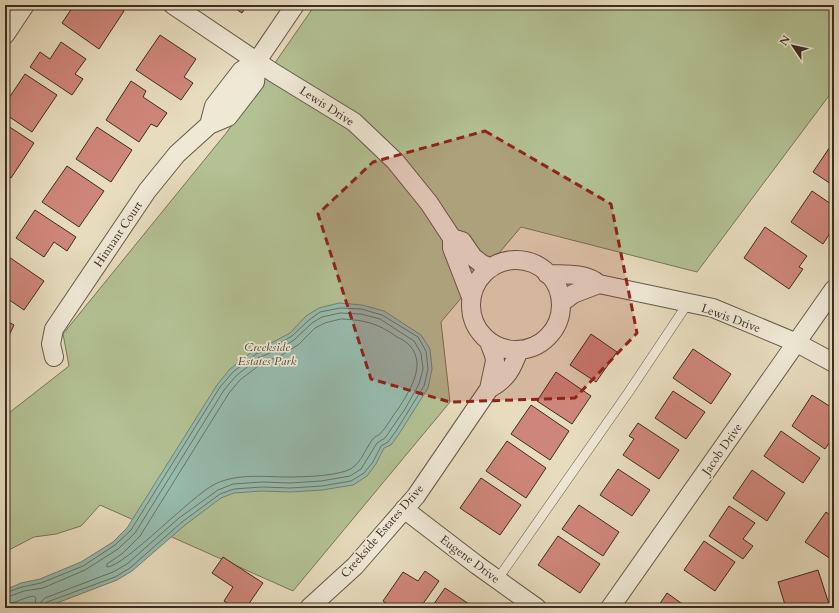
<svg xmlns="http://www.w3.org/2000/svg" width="839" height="613" font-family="Cardo,serif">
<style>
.green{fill:#b3c194;stroke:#77775c}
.water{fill:#97bcae;stroke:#728376}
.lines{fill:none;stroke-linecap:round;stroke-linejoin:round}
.shore{stroke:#697468;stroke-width:1}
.building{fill:#cf867a;stroke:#3b2d23}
.service-casing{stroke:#66594a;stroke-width:10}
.minor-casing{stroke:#66594a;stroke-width:20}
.service{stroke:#efe8d5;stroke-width:9}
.minor{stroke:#efe8d5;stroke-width:18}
.marked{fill:#8f2418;fill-opacity:0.2;stroke:#8f2418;stroke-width:3;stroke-dasharray:8 5;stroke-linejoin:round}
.labels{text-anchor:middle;stroke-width:3.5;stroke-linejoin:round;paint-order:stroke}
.street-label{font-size:12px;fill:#3b2d23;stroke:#efe8d5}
.park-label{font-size:12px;font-style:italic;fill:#534b3a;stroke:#efe8d5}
</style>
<rect width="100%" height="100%" fill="#e7dcbe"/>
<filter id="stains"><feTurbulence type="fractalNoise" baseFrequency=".005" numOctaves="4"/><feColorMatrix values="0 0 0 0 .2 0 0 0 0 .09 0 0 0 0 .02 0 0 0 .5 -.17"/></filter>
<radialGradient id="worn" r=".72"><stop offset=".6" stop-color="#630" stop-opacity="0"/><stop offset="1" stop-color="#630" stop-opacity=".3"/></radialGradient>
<!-- green -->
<path class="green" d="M315 5H834V89L697 272 521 227 441 322 450 402 293 591 100 505 81 526 56 534 34 537 5 552V416L69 366 63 334 227 132Z"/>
<!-- water -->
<path class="water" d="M339 303 362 305 384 311 421 335 430 349 432 369 428 388 399 434 391 445 384 448 376 464 367 476 353 485 322 490 290 492 262 491 234 493 221 498 185 525 132 571 117 580 44 608H5V590L21 583 40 579 81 562 113 542 127 528 217 385 230 369 254 350 273 342 290 333 306 316 319 308Z"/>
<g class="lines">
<!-- shore -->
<path class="shore" d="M341 319C364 320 378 323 397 337 401 339 407 342 410 346 427 365 409 392 398 409 392 416 387 427 380 434 378 436 375 436 373 439 364 450 361 466 346 471 330 476 306 477 289 477 264 477 238 473 215 484 191 496 124 567 107 567V564L123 553 140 536 229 393 240 380 262 363 280 356 298 345 315 328 325 323Z
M5 593 22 587 41 583 83 566 115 545 131 530 220 387 233 372 256 354 275 346 292 336 309 320 320 312 340 308 361 309 382 315 418 337 426 351 428 369 424 386 396 431 388 442 381 446 373 462 364 473 351 481 322 486 290 488 262 487 234 489 220 494 182 522 130 568 115 577 47 602 45 605V608
M5 598 24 591 43 588 85 570 118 549 135 533 224 390 236 376 258 358 277 350 294 340 312 323 322 317 340 313 361 314 380 319 414 341 421 353 423 369 419 384 405 409 385 438 377 443 361 469 350 476 321 481 290 483 262 482 233 484 218 490 179 518 127 564 113 572 45 598 41 602 40 608
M5 604C15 604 24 597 34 596L36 598 34 608"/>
</g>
<!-- building -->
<path class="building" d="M74 5H115L124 11 99 49 62 23Z
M230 5H247L242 13Z
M160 35 196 59 184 77 193 83 181 100 136 70Z
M61 42 86 59 75 74 83 79 72 95 30 67 40 52 50 59Z
M25 74 57 95 32 132 5 114V104Z
M131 81 146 91 143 97 167 113 157 127 151 124 139 142 106 120Z
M5 124 34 143 11 178 5 174Z
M97 127 132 150 111 182 76 159Z
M834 141V186L813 172Z
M67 166 104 191 79 227 42 202Z
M812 191 834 206V227L823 244 791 222Z
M35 210 76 237 67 251 54 242 44 257 16 238Z
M765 227 807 256 799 267 803 269 789 289 744 258Z
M9 257 44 281 24 310 5 297V263Z
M5 320 14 325 5 344Z
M591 334 617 352 596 382 570 365Z
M693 349 731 374 711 404 673 378Z
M556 372 591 396 572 424 537 401Z
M673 391 705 412 686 439 655 418Z
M812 395 834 409V436L825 449 792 426Z
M531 405 569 431 550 460 511 434Z
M638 423 679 450 659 479 623 455 634 439 629 436Z
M781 431 820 458 803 483 764 456Z
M507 441 546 468 526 498 486 471Z
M618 469 650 490 632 516 600 495Z
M752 470 785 493 767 521 733 498Z
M481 478 521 505 500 535 460 508Z
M579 505 619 532 603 556 562 529Z
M729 506 755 523 743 539 753 546 743 559 709 536Z
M826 512 834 518V561L805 542Z
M558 536 600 564 580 593 538 565Z
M704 541 735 562 715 591 684 570Z
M223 557 263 583 246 608H235L224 601 233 587 212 573Z
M818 570 829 604 815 608H786L778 582Z
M425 571 439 581 420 608H393L383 601 403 572 418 581Z
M445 588 475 608H431Z
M667 593 688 608H657Z"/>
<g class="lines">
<!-- service casing -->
<g class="service-casing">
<path id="service" d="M497 580 628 393 688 303"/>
</g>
<!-- minor casing -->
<g class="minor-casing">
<path id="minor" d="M173 5 274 73 354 122 395 161 429 203 452 238V248L471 297
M5 35 25 5
M209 125 214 106 241 71 257 61 295 5
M452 238 462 241 473 257 482 264 491 268
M471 305a45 45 0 1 1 90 0a45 45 0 1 1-90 0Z
M547 274C565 275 584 272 599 284L713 308 797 343 834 363
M561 303 573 294 599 284
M54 357 51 344 54 329 147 191 177 154 209 125 228 117 255 82 257 61
M489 389C507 379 512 369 519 350
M404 509 477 565 537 608
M309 608 355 566 416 496 489 389 495 361 494 355 489 342
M610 608 834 289"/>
</g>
<!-- service -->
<use href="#service" class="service"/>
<!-- minor -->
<use href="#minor" class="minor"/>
</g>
<!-- marked area -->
<path class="marked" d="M485 131 611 204 637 333 575 398 450 402 371 379 318 214 373 162Z"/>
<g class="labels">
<!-- street labels -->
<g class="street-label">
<text transform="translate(327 106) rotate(33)" y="4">Lewis Drive</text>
<text transform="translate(118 234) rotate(-56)" y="4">Hinnant Court</text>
<text transform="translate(731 318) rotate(20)" y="4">Lewis Drive</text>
<text transform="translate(722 449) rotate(-55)" y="4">Jacob Drive</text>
<text transform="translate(382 531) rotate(-49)" y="4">Creekside Estates Drive</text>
<text transform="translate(470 559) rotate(37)" y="4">Eugene Drive</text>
</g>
<!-- park labels -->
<g class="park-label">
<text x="267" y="351">Creekside<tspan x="267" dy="14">Estates Park</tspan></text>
</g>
</g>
<!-- margin -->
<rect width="839" height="613" fill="none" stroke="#e7dcbe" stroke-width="20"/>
<rect x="6" y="6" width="827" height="601" fill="none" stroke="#3b2d23" stroke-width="2"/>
<rect x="10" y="10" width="819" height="593" fill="none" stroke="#3b2d23"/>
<!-- north arrow -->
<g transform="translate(793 46) rotate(304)" stroke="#efe8d5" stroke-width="3" paint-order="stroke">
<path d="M0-3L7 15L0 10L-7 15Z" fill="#3b2d23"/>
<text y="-6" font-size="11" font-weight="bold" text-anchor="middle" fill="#3b2d23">N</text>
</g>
<rect width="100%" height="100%" filter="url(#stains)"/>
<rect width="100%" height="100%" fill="url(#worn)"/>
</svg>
